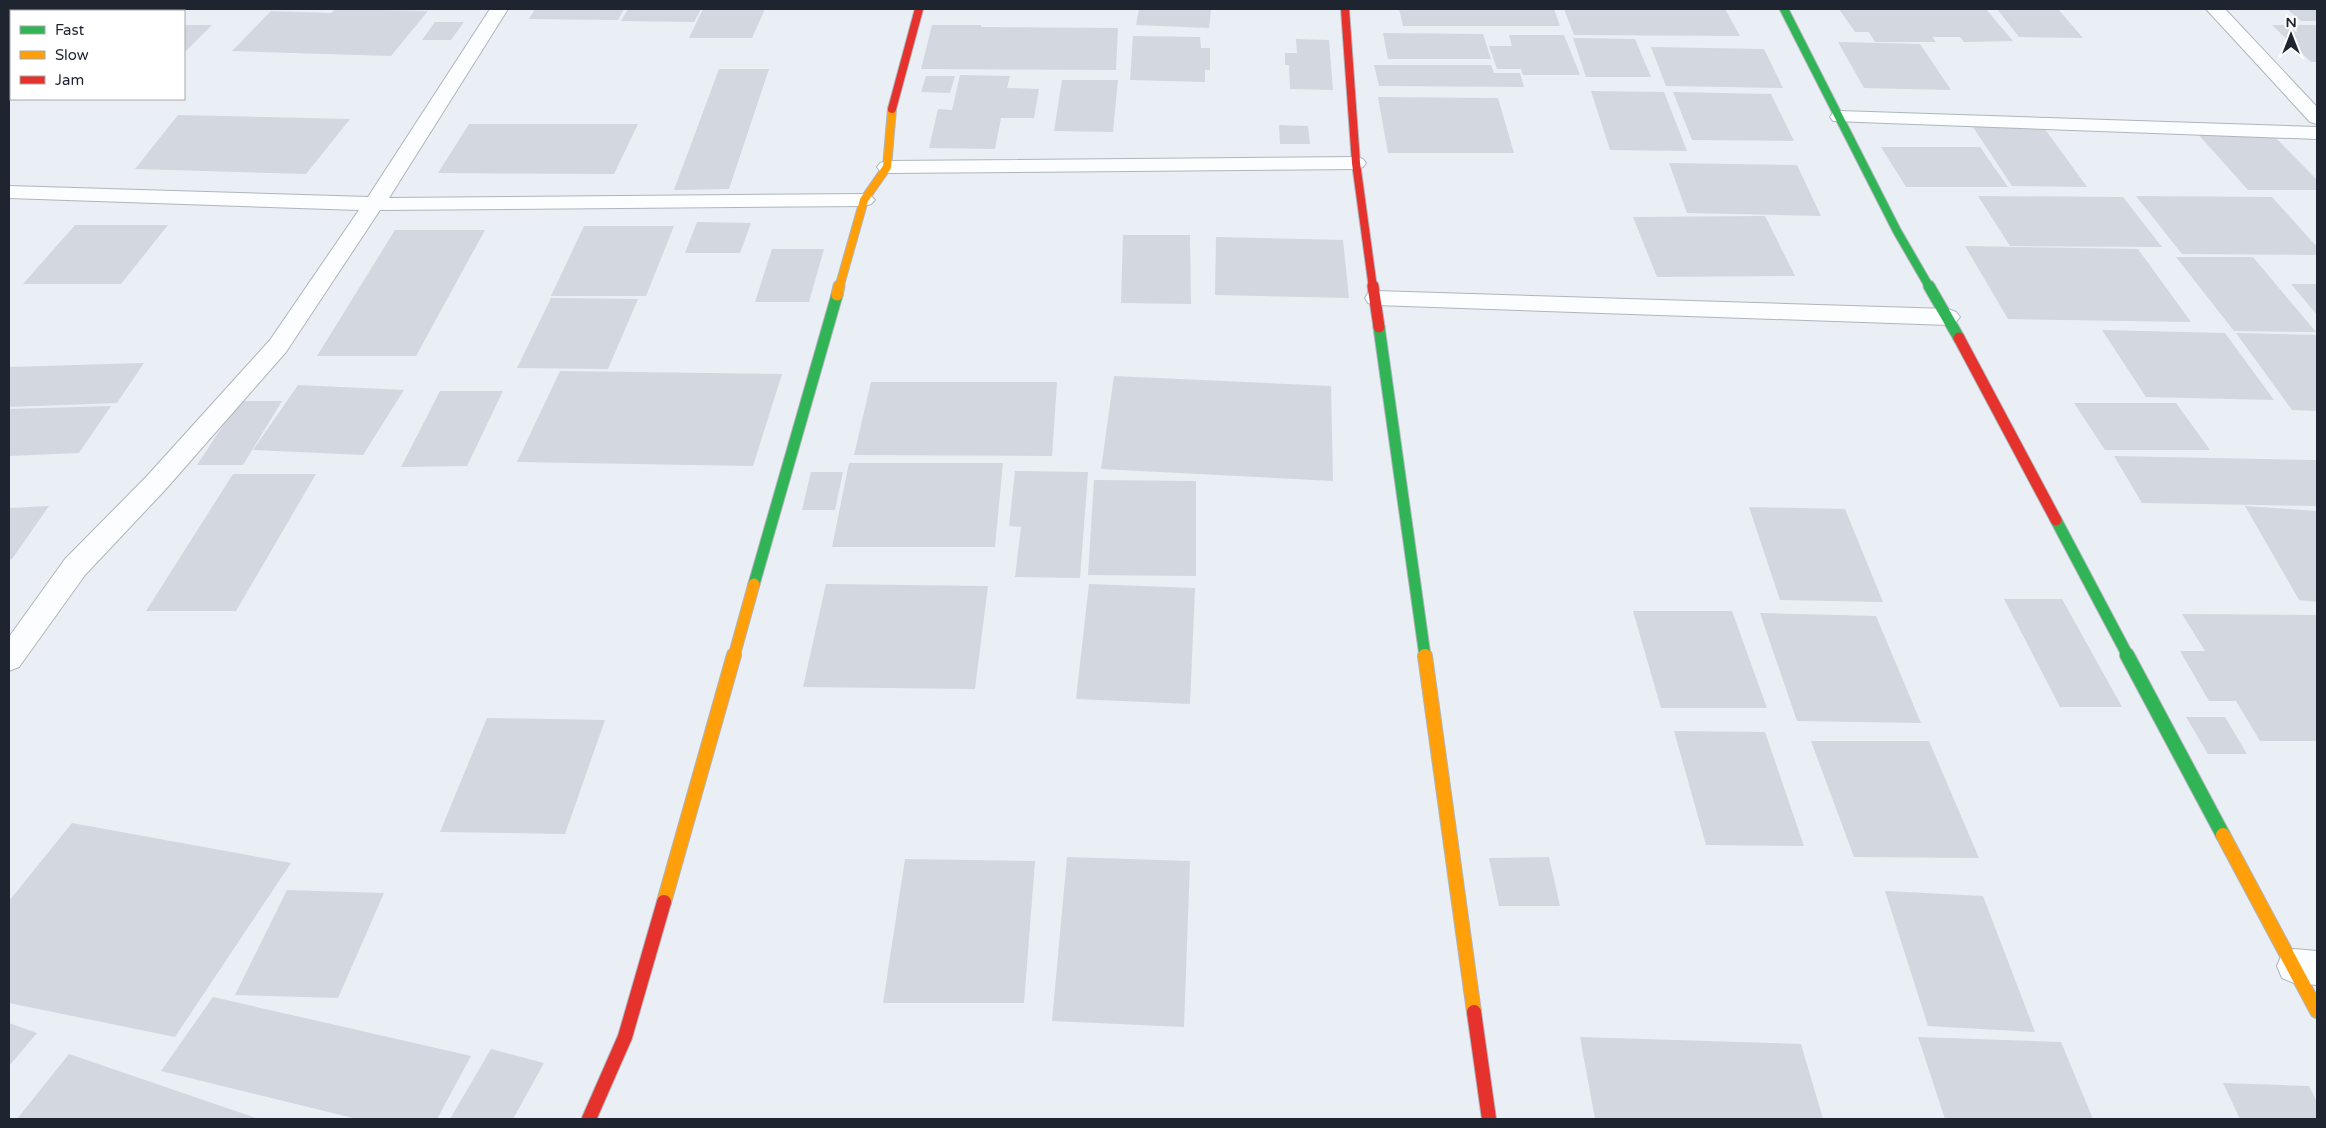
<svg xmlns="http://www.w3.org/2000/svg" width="2326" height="1128" font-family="'Varela Round',sans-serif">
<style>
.building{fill:#d2d7e0}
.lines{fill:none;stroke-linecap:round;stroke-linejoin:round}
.street-casing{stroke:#b0b5bd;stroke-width:2}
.fast-far2-casing{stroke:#b0b5bd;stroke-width:10}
.fast-far1-casing{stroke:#b0b5bd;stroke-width:13}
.fast-casing{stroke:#b0b5bd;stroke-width:16}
.slow-far2-casing{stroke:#b0b5bd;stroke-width:10}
.slow-far1-casing{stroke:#b0b5bd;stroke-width:13}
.slow-casing{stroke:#b0b5bd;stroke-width:16}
.jam-far2-casing{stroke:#b0b5bd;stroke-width:10}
.jam-far1-casing{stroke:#b0b5bd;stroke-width:13}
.jam-casing{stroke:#b0b5bd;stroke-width:16}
.street{fill:#fcfdfe;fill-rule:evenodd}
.fast-far2{stroke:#30b455;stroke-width:8}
.fast-far1{stroke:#30b455;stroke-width:11}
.fast{stroke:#30b455;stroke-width:14}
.slow-far2{stroke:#ff9f0a;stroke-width:8}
.slow-far1{stroke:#ff9f0a;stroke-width:11}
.slow{stroke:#ff9f0a;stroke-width:14}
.jam-far2{stroke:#e5322d;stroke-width:8}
.jam-far1{stroke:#e5322d;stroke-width:11}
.jam{stroke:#e5322d;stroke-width:14}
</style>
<rect width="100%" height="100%" fill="#eaeff6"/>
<!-- building -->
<path class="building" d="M336 9 428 11 391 56 232 51 271 11 331 13Z
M535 9H624L618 20 529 19Z
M628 9H701L694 22 621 21Z
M703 9H765L752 38H689Z
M1139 9H1211L1209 28 1136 25Z
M1399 9H1554L1560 26H1403Z
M1564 9H1725L1740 36 1574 35Z
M1839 9H1986L2013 41 1964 42 1960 37H1932L1936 42H1875L1869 32H1855Z
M1997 9H2058L2083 38 2019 37Z
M2287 9H2317V21H2301Z
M435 22H464L451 40H422Z
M184 25H212L185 52Z
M932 25H981V27L1118 28 1116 70 921 69Z
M2272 25H2317V62H2311Z
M1383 33 1483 34 1491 59H1388Z
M1509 35H1564L1580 75H1523L1521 69H1497L1489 46H1512Z
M1133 36 1200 37 1201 48H1210V70H1205V82L1130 80Z
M1573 38 1635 39 1651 77H1586Z
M1296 39 1329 40 1333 90 1290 89 1289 65H1285V53H1297Z
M1838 42 1920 44 1951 90 1864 88Z
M1651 47 1764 49 1783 88 1666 86Z
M1374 65H1491L1494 73H1520L1524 87 1379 86Z
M719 69H769L729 189 674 190Z
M960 75 1010 76 1007 88 1039 89 1034 118H1001L995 149 929 148 938 109 952 110Z
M926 76H955L950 93 921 92Z
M1062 80H1118L1113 132 1054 131Z
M1591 91 1664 92 1687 151 1610 150Z
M1673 92 1771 94 1794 141 1692 140Z
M1378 97 1498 98 1514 153H1388Z
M178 115 350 119 306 174 135 169Z
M469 124H638L614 174 438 173Z
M1971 124 2042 125 2087 187 2012 186Z
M1279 125 1308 126 1310 144H1280Z
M2197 133H2271L2317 180V190H2248Z
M1881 147H1980L2008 187H1906Z
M1669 163 1797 165 1821 216 1687 213Z
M1978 196 2123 197 2162 247 2010 246Z
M2136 196 2272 197 2317 247V255L2182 254Z
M1765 216 1795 276 1657 277 1633 217Z
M697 222 751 223 740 253H685Z
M75 225H168L121 284H23Z
M584 226H674L646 296H551Z
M395 230H485L416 356H317Z
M1123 235H1190L1191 304 1121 303Z
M1216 237 1343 240 1349 298 1215 295Z
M1965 246 2138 249 2191 322 2008 319Z
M772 249H824L809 302H755Z
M2176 257H2253L2316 332 2234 331Z
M2291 284H2317V315Z
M551 298 638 299 608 369 517 368Z
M2102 330 2225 333 2274 400 2146 397Z
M2236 333 2317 335V411L2292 410Z
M144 363 117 403 9 407V367Z
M560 371 782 374 753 466 517 462Z
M1114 376 1331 386 1333 481 1101 469Z
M871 382H1057L1052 456 854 455Z
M298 385 404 390 363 455 253 450Z
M440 391H503L467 466 401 467Z
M239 401H282L243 465H197Z
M2074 403H2176L2210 450H2105Z
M111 406 79 453 9 456V409Z
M2114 456 2317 460V506L2142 503Z
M849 463H1003L995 547H832Z
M1015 471 1088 472 1080 578 1015 577 1021 527 1009 526Z
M811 472H843L835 510H802Z
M233 474H316L236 611H146Z
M1094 480 1196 481V576L1088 575Z
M49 506 12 559 9 560V508Z
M2245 506 2317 511V602L2299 600Z
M1749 507 1845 509 1883 602 1780 600Z
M826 584 988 586 975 689 803 687Z
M1089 584 1195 588 1190 704 1076 699Z
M2004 599H2062L2122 707H2060Z
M1633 611H1732L1767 708H1661Z
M1760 613 1876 616 1921 723 1797 721Z
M2182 614 2317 615V741H2260L2236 701H2209L2180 651H2205Z
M2186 717H2225L2247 754H2208Z
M487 718 605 720 565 834 440 832Z
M1674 731 1765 732 1804 846 1706 845Z
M1811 741H1929L1979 858 1854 857Z
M72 823 291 863 175 1037 9 1003V901Z
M1067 857 1190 861 1184 1027 1052 1021Z
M1549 857 1560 906H1499L1489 858Z
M905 859 1035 861 1024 1003H883Z
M287 890 384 893 338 998 235 995Z
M1885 891 1983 896 2035 1032 1928 1026Z
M213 997 471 1056 437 1119H357L161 1071Z
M9 1023 37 1033 9 1066Z
M1580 1037 1801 1044 1823 1119H1595Z
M1918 1037 2061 1042 2093 1119H1945Z
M491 1049 544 1063 513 1119H450Z
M69 1054 259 1119H17Z
M2223 1083 2309 1086 2317 1102V1119H2240Z"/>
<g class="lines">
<!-- street casing -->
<g class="street-casing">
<path id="street" d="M72 9H93L91 11H70Z
M490 9H508L389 198 864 194 871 196 875 200 871 204 864 206 380 210 286 352 165 490 85 575 19 667 9 671V637L65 559 147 476 270 340 359 210 9 198V186L368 197Z
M2206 9H2225L2317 107V124L2310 122Z
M11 54V67L9 68V55Z
M1840 111 2317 127V139L1833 121 1830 117 1833 113Z
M1356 157 1363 159 1366 163 1363 167 1356 169 887 173 880 171 877 167 880 163 887 161Z
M1376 291 1948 309 1956 312 1960 317 1956 322 1948 325 1376 305 1368 303 1365 298 1368 293Z
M2294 949 2317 951V985L2294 983 2282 978 2277 966 2282 954Z"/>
</g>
<!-- fast-far2 casing -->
<g class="fast-far2-casing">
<path id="fast-far2" d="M1784 9 1897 231 1930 288"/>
</g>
<!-- fast-far1 casing -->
<g class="fast-far1-casing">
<path id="fast-far1" d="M1929 286 1959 338
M1379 327 1425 656
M2056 520 2128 656
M754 584 837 295"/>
</g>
<!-- fast casing -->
<g class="fast-casing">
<path id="fast" d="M2127 655 2223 835"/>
</g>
<!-- slow-far2 casing -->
<g class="slow-far2-casing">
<path id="slow-far2" d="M839 288 864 200 887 167 892 109"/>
</g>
<!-- slow-far1 casing -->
<g class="slow-far1-casing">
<path id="slow-far1" d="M837 295 839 286
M734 656 754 584"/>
</g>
<!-- slow casing -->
<g class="slow-casing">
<path id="slow" d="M1425 656 1474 1012
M2223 835 2317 1011
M664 902 734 655"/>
</g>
<!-- jam-far2 casing -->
<g class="jam-far2-casing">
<path id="jam-far2" d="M1345 9 1356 163 1373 288
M892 109 919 9"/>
</g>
<!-- jam-far1 casing -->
<g class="jam-far1-casing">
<path id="jam-far1" d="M1373 286 1379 327
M1959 338 2056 520"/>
</g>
<!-- jam casing -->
<g class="jam-casing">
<path id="jam" d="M1474 1012 1489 1119
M589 1119 625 1037 664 902"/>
</g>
<!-- street -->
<use href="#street" class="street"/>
<!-- fast-far2 -->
<use href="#fast-far2" class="fast-far2"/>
<!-- fast-far1 -->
<use href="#fast-far1" class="fast-far1"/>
<!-- fast -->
<use href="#fast" class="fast"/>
<!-- slow-far2 -->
<use href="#slow-far2" class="slow-far2"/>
<!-- slow-far1 -->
<use href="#slow-far1" class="slow-far1"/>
<!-- slow -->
<use href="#slow" class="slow"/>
<!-- jam-far2 -->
<use href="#jam-far2" class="jam-far2"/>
<!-- jam-far1 -->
<use href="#jam-far1" class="jam-far1"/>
<!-- jam -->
<use href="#jam" class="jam"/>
</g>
<!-- border -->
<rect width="2326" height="1128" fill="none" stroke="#1e2530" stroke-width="20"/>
<!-- legend -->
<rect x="10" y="10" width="175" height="90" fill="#ffffff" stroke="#a5a8ac"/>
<rect x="20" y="26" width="25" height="8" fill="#30b455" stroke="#a5a8ac"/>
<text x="55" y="35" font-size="15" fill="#1e2530">Fast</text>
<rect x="20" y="51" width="25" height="8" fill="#ff9f0a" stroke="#a5a8ac"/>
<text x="55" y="60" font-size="15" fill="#1e2530">Slow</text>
<rect x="20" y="76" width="25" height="8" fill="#e5322d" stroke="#a5a8ac"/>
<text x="55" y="85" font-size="15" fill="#1e2530">Jam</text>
<!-- north arrow -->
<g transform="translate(2291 35)" stroke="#ffffff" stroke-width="4" paint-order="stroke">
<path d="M0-4L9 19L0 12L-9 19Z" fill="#1e2530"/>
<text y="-8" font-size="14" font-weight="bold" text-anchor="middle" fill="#1e2530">N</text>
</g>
</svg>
